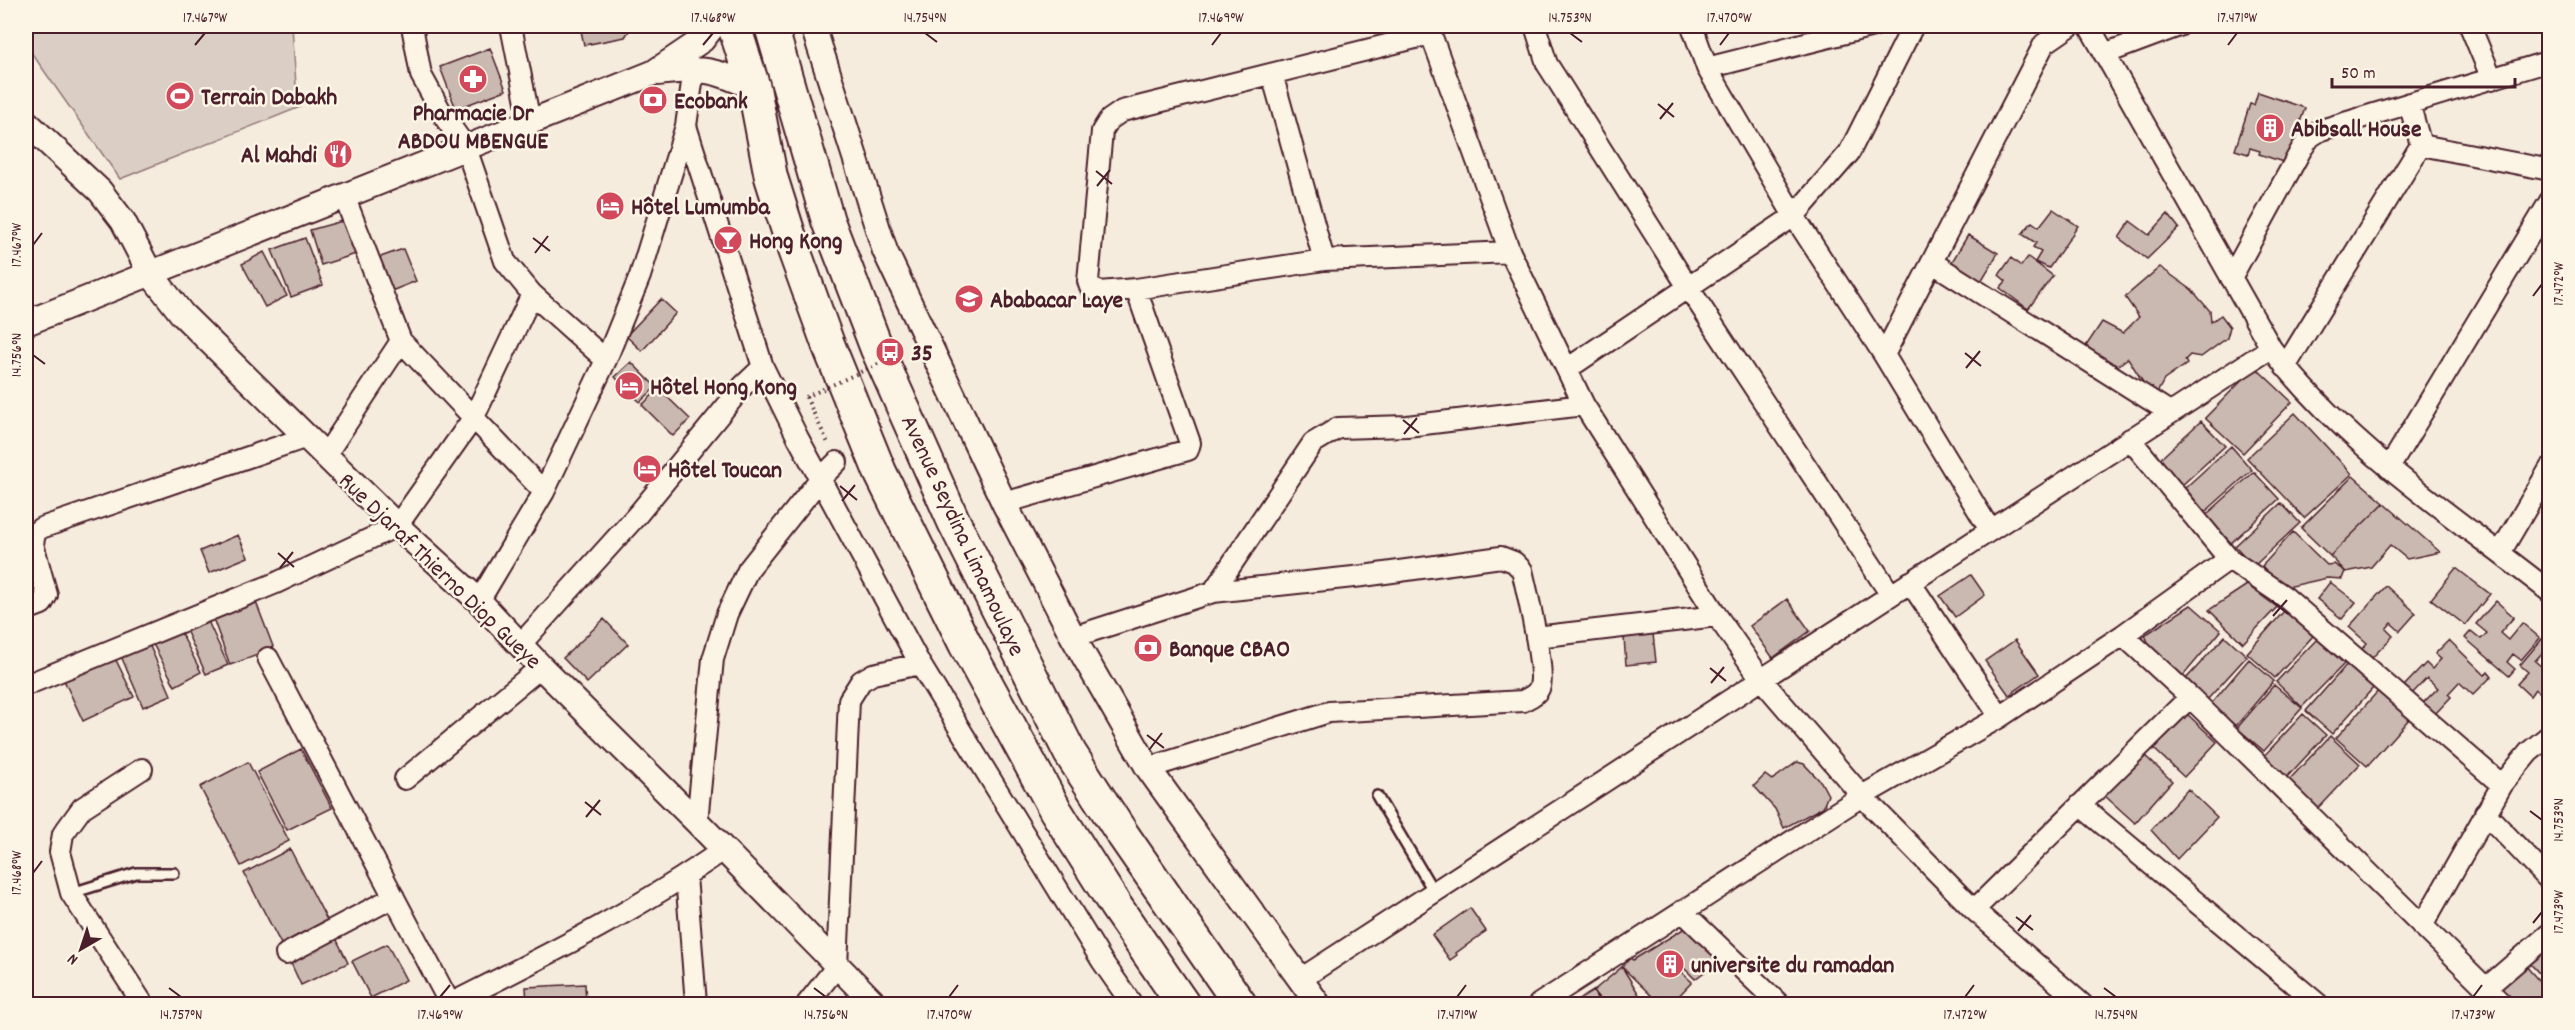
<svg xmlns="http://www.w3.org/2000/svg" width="2575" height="1030" font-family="Dekko,sans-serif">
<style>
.green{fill:#dbcec4;stroke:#927678;stroke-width:1.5}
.building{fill:#cab9b1;stroke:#4a1f2b;stroke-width:1.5}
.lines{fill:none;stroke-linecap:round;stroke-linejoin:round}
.service-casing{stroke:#4a1f2b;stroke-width:14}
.minor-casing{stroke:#4a1f2b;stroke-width:24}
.tertiary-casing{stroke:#4a1f2b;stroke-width:28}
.trunk-casing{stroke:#4a1f2b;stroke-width:36}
.path{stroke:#4a1f2b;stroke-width:4;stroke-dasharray:1.5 4.5;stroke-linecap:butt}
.service{stroke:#fcf5e5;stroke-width:9}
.minor{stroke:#fcf5e5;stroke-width:20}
.tertiary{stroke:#fcf5e5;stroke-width:24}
.trunk{stroke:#fcf5e5;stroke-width:32}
.path-bridge{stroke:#4a1f2b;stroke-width:4;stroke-dasharray:1.5 4.5;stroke-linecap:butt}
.ticks{fill:none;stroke:#4a1f2b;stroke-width:2}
.labels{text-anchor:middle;stroke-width:5;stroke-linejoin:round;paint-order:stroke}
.poi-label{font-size:24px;font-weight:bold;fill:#4a1f2b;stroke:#fcf5e5;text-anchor:start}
.street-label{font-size:24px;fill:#4a1f2b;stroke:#fcf5e5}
.neatline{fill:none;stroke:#4a1f2b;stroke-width:2}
.ticks-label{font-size:15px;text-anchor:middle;fill:#4a1f2b}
</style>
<rect width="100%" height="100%" fill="#f5ecde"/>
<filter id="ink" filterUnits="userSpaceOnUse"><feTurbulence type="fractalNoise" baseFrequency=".0167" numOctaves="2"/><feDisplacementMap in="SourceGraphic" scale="12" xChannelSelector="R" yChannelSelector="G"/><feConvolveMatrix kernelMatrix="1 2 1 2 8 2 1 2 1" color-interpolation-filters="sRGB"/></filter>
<g filter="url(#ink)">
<!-- green -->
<path class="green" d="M26 26H292L296 85 300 107 120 179 26 45Z"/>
<!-- building -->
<path class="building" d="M580 26H632L625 37 584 45Z
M490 48 506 90 456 109 440 67Z
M2258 92 2305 108 2286 163 2259 154 2260 151 2250 148 2248 154 2235 150 2250 104 2254 105Z
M2053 209 2078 226 2049 268 2035 262 2041 252 2033 247 2036 243 2022 234 2032 222 2039 227Z
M2168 214 2179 228 2147 259 2119 238 2130 221 2149 235Z
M346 220 356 254 321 265 310 230Z
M1968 235 1998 253 1977 288 1947 270Z
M305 238 323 285 291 297 272 250Z
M403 249 416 281 389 292 375 259Z
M264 252 287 296 265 307 242 264Z
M2028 257 2053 276 2028 309 2000 288 2006 281 1999 275 2011 258 2021 266Z
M2160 267 2192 290 2210 311 2211 322 2221 315 2230 327 2227 338 2201 357 2190 355 2185 360 2187 364 2164 380 2158 391 2149 392 2128 358 2116 367 2104 365 2084 349 2102 322 2123 333 2139 317 2125 297Z
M661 299 676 313 642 351 626 336Z
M631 362 656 387 640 402 615 377Z
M2255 367 2292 402 2243 453 2205 418Z
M659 389 690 419 673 436 642 405Z
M2295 413 2352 474 2304 518 2247 458Z
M2201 421 2225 446 2181 486 2158 461Z
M2231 446 2252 470 2205 512 2185 488Z
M2254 472 2279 499 2231 543 2206 515Z
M2353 476 2384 503 2330 556 2301 528Z
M2281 503 2300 523 2254 566 2235 546Z
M2384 503 2440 552 2407 559 2390 545 2371 567 2346 572 2330 556Z
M2293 532 2327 565 2334 564 2345 571 2342 579 2327 578 2283 588 2262 566Z
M238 535 248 557 209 573 200 551Z
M2456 568 2490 594 2465 625 2431 599Z
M1971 575 1985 595 1955 617 1940 596Z
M2330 582 2356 602 2342 619 2317 599Z
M2247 585 2277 607 2243 643 2209 610Z
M2386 586 2416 613 2400 631 2391 623 2386 629 2393 636 2368 662 2358 653 2367 643 2349 627Z
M254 597 274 649 230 665 211 613Z
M1787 599 1810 631 1773 658 1750 626Z
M2496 601 2514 617 2500 633 2508 640 2522 623 2540 638 2521 660 2513 654 2507 662 2515 669 2509 676 2465 638 2471 631 2481 639 2487 633 2476 624Z
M2191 605 2221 631 2182 677 2152 651 2145 635Z
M2285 610 2313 636 2275 678 2247 653Z
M207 619 228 665 206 674 185 628Z
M604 619 628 644 587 683 563 658Z
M179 629 201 672 175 686 152 642Z
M1653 634 1656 662 1626 665 1624 637Z
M2225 636 2247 656 2207 700 2185 680Z
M2318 638 2344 664 2302 707 2276 682Z
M2542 639 2549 645 2535 661 2543 668 2550 661V678L2544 684 2547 688 2542 694 2535 689 2530 696 2517 684 2528 672 2520 665Z
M2015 640 2039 674 2009 695 1985 661Z
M2449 640 2485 675 2488 671 2492 676 2473 695 2459 682 2448 694 2451 697 2435 714 2423 703 2438 688 2427 678 2410 696 2402 688 2426 663 2432 669 2441 659 2435 654Z
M149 644 171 695 143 707 121 656Z
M114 656 134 697 83 721 64 680Z
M2249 659 2274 681 2236 726 2210 705Z
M2348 663 2374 687 2332 734 2306 711Z
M2274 685 2302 708 2264 751 2237 728Z
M2379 690 2410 718 2367 766 2336 738Z
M2186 713 2217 742 2184 777 2153 748Z
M2303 714 2326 735 2287 777 2264 756Z
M2330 736 2360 764 2318 809 2288 781Z
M301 749 332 808 287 830 257 772Z
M2143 754 2172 781 2135 823 2105 796Z
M248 762 289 841 241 866 200 787Z
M1797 762 1804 764 1821 782 1828 795 1823 807 1784 828 1775 809 1754 786 1765 775 1772 780Z
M2188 789 2217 817 2177 859 2151 830Z
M290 849 327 920 281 944 244 873Z
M1470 908 1486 931 1456 953 1457 955 1450 960 1432 935Z
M1685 928 1719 961 1695 979 1684 968 1680 971 1692 982 1671 1004H1651L1656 1000 1622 967 1630 958 1633 960Z
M2550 936V985L2524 957Z
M336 938 348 963 301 985 289 959Z
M387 944 406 980 371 998 352 961Z
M2523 963 2550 993V1004H2512L2497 987Z
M1622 967 1643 1001 1638 1004H1604L1593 991Z
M585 984 586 1004H527L526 987Z
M1593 991 1600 1004H1572Z"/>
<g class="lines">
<!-- service casing -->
<g class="service-casing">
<path id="service" d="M1377 796 1434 892
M72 893 136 873H174"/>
</g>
<!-- minor casing -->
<g class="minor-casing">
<path id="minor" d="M412 26 421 75 443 115 466 148 505 261 532 294 606 360
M511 26 530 122
M1428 26 1510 252 1584 405 1717 616 1761 679 1862 796 1974 910 2082 1004
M1535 26 1547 64 1556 78 1688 287 1891 595
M1692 26 1707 68 1794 216 1884 355 1990 530
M2089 26 2271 348C2346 447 2453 515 2550 592
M2470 26 2492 79
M1431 34 1122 111 1109 120 1102 131 1088 281 1090 287 1099 292 1136 289 1324 260 1510 252
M2104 54 2179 26
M694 68 686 126 763 367 798 438 920 664 1102 961 1132 1004
M1707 68 1873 26
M1272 74 1324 260
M2421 145 2550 170
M344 196 401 341 544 492
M1933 263 2171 413
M2231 278 2301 150 2310 137 2321 130 2550 61
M1884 355 2044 44 2070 26
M2285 367 2421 145 2409 103
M1567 369 1794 216 1849 153 1913 26
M2130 439 2229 559 2285 597 2502 785
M325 456 401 341
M2389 468 2550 201
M1004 503 1188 450 1190 443 1136 289
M2500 553 2550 468
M1910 582 2000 717
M1213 592 1313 443 1338 428 1407 426 1584 405
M479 601 544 492 606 360 640 276 686 126
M26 610 42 604 47 595 33 544 35 533 41 528 307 437
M2123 635 2190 697 2502 1004
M1073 637 1213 592 1363 576 1501 557 1514 562 1522 570C1527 591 1545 669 1540 686 1537 695 1530 697 1523 701L1329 712 1148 768
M1536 637 1717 616
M520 645 639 513 743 386 763 367
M268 658 450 1004
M26 685 276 583 397 526 474 417 532 294
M142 769 82 808 63 834 60 852 71 893 143 1004
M405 779 541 667
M2080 805 2318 1004
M2485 813 2550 881
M697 822 713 659 727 614 748 570 820 479 837 462
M686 876 696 1004
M1974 910 2190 697
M1682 911 1779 1004
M2422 926 2502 785 2529 752 2550 735
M286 954 394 897
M1299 980 2271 348
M2486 988 2550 933
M450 1004C543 957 637 911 723 850
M807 1004 837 966 849 700 861 681 873 674 920 664
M1539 1004 1862 796 2000 717 2123 635 2229 559"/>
</g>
<!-- tertiary casing -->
<g class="tertiary-casing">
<path id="tertiary" d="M813 26 885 251 1004 503 1073 637 1148 768 1318 1004
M658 73C702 67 714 69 754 88
M26 122 100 191 123 221 150 273 182 314 397 526 479 601 541 667 697 822 875 1004
M26 323 653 73 702 40 713 26"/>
</g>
<!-- trunk casing -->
<g class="trunk-casing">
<path id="trunk" d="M734 26 754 88 771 177 794 250 828 344 880 472 965 644 1056 811 1115 905 1183 1004
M771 26 828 221 877 349 954 522 1070 753 1123 835 1240 1004"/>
</g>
<!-- path -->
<path class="path" d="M806 397 829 445"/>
<!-- service -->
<use href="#service" class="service"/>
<!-- minor -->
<use href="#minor" class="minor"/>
<!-- tertiary -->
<use href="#tertiary" class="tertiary"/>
<!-- trunk -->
<use href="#trunk" class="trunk"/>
<!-- path-bridge -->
<path class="path-bridge" d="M806 397 904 352"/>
</g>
</g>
<!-- ticks -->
<path class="ticks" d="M925 33 937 42M1570 33 1582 42M195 45 205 33M703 45 713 33M1212 45 1221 33M1720 45 1729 33M2228 45 2237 33M1658 104 1674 117M1660 119 1673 103M1096 171 1112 184M1097 186 1110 170M533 238 550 251M33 245 42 233M535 253 548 236M2533 296 2542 284M1965 353 1981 366M33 355 45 364M1966 368 1980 351M1403 420 1419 433M1404 434 1417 418M840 486 857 500M842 501 855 485M278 553 294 567M280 568 293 552M2272 601 2288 614M2273 616 2287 600M1710 668 1726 681M1711 683 1724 667M1147 735 1164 748M1149 750 1162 733M585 802 601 815M2530 811 2542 820M586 817 600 800M33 873 42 861M2016 917 2033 930M2533 923 2542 912M2018 931 2031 915M169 988 181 997M814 988 826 997M2104 988 2116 997M440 997 450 985M949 997 958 985M1457 997 1466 985M1965 997 1974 985M2473 997 2482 985"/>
<!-- icons -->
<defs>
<g id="pharmacy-disc" transform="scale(1.5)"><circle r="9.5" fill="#d1495b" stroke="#fcf5e5"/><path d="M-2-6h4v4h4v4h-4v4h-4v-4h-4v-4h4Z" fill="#fff"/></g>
<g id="stadium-disc" transform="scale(1.5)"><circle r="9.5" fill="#d1495b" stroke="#fcf5e5"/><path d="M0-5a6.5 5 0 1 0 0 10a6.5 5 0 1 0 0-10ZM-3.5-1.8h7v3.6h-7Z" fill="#fff"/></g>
<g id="bank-disc" transform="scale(1.5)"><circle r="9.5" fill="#d1495b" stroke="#fcf5e5"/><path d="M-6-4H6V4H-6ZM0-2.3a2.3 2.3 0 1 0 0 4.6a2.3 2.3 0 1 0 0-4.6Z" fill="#fff"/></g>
<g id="building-disc" transform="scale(1.5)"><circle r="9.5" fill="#d1495b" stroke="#fcf5e5"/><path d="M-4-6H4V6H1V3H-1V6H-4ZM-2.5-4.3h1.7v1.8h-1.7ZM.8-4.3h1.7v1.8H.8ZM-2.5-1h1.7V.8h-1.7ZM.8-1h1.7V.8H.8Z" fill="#fff"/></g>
<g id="restaurant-disc" transform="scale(1.5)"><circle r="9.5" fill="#d1495b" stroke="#fcf5e5"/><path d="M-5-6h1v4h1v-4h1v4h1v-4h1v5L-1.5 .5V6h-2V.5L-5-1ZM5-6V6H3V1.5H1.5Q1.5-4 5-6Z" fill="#fff"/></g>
<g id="hotel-disc" transform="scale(1.5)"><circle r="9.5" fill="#d1495b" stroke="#fcf5e5"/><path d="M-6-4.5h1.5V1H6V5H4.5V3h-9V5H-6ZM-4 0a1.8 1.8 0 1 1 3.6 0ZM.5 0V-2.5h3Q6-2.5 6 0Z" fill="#fff"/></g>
<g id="bar-disc" transform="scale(1.5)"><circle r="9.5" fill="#d1495b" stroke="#fcf5e5"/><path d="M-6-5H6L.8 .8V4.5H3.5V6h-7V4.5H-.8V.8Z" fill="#fff"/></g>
<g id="school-disc" transform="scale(1.5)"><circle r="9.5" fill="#d1495b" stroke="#fcf5e5"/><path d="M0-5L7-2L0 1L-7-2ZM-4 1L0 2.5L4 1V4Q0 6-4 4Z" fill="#fff"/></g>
<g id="bus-disc" transform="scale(1.5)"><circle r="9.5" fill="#d1495b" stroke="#fcf5e5"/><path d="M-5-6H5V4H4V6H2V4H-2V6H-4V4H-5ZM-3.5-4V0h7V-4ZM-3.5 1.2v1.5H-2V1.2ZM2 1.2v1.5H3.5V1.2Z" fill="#fff"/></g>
</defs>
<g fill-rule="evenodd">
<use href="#pharmacy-disc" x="473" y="79"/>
<use href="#stadium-disc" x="180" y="96"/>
<use href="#bank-disc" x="653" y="100"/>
<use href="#building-disc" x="2270" y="128"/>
<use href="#restaurant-disc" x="338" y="154"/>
<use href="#hotel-disc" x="610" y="206"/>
<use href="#bar-disc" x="728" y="240"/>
<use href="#school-disc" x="969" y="299"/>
<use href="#bus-disc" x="890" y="352"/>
<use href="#hotel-disc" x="629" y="386"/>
<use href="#hotel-disc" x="647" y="469"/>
<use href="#bank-disc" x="1148" y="648"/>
<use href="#building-disc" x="1670" y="964"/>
</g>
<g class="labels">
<!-- poi labels -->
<g class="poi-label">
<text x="201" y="104">Terrain Dabakh</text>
<text x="674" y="108">Ecobank</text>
<text x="473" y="120" text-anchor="middle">Pharmacie Dr<tspan x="473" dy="28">ABDOU MBENGUE</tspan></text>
<text x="2291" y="136">Abibsall House</text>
<text x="317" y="162" text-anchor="end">Al Mahdi</text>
<text x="631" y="214">Hôtel Lumumba</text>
<text x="749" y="248">Hong Kong</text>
<text x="990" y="307">Ababacar Laye</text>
<text x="911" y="360">35</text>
<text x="650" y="394">Hôtel Hong Kong</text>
<text x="668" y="477">Hôtel Toucan</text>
<text x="1169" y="656">Banque CBAO</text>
<text x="1691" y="972">universite du ramadan</text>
</g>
<!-- street labels -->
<g class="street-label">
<text transform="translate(964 535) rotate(65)" y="8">Avenue Seydina Limamoulaye</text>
<text transform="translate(441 570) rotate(44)" y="8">Rue Djaraf Thierno Diop Gueye</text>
</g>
</g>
<!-- margin -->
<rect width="2575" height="1030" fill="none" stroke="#fcf5e5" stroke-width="66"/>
<!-- north arrow -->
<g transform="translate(81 949) rotate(219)" stroke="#fcf5e5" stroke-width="4.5" paint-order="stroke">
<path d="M0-4.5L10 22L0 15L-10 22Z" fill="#4a1f2b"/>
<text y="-9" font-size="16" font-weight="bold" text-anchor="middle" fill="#4a1f2b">N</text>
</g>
<!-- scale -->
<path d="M2332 78v9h183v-9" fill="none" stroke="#4a1f2b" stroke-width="3"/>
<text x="2341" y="78" font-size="18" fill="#4a1f2b" stroke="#fcf5e5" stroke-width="4.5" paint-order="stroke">50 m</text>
<rect x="33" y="33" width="2509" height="964" class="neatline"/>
<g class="ticks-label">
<text x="205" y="22">17.467°W</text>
<text x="713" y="22">17.468°W</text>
<text x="925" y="22">14.754°N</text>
<text x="1221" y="22">17.469°W</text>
<text x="1570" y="22">14.753°N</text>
<text x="1729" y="22">17.470°W</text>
<text x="2237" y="22">17.471°W</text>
<text transform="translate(16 245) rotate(-90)" y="5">17.467°W</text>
<text transform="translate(2558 284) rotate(-90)" y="5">17.472°W</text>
<text transform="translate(16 355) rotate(-90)" y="5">14.756°N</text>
<text transform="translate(2558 820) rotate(-90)" y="5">14.753°N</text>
<text transform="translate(16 873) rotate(-90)" y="5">17.468°W</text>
<text transform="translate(2558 912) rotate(-90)" y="5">17.473°W</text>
<text x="181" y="1019">14.757°N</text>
<text x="440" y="1019">17.469°W</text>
<text x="826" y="1019">14.756°N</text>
<text x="949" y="1019">17.470°W</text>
<text x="1457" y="1019">17.471°W</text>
<text x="1965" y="1019">17.472°W</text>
<text x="2116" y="1019">14.754°N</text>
<text x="2473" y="1019">17.473°W</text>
</g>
</svg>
